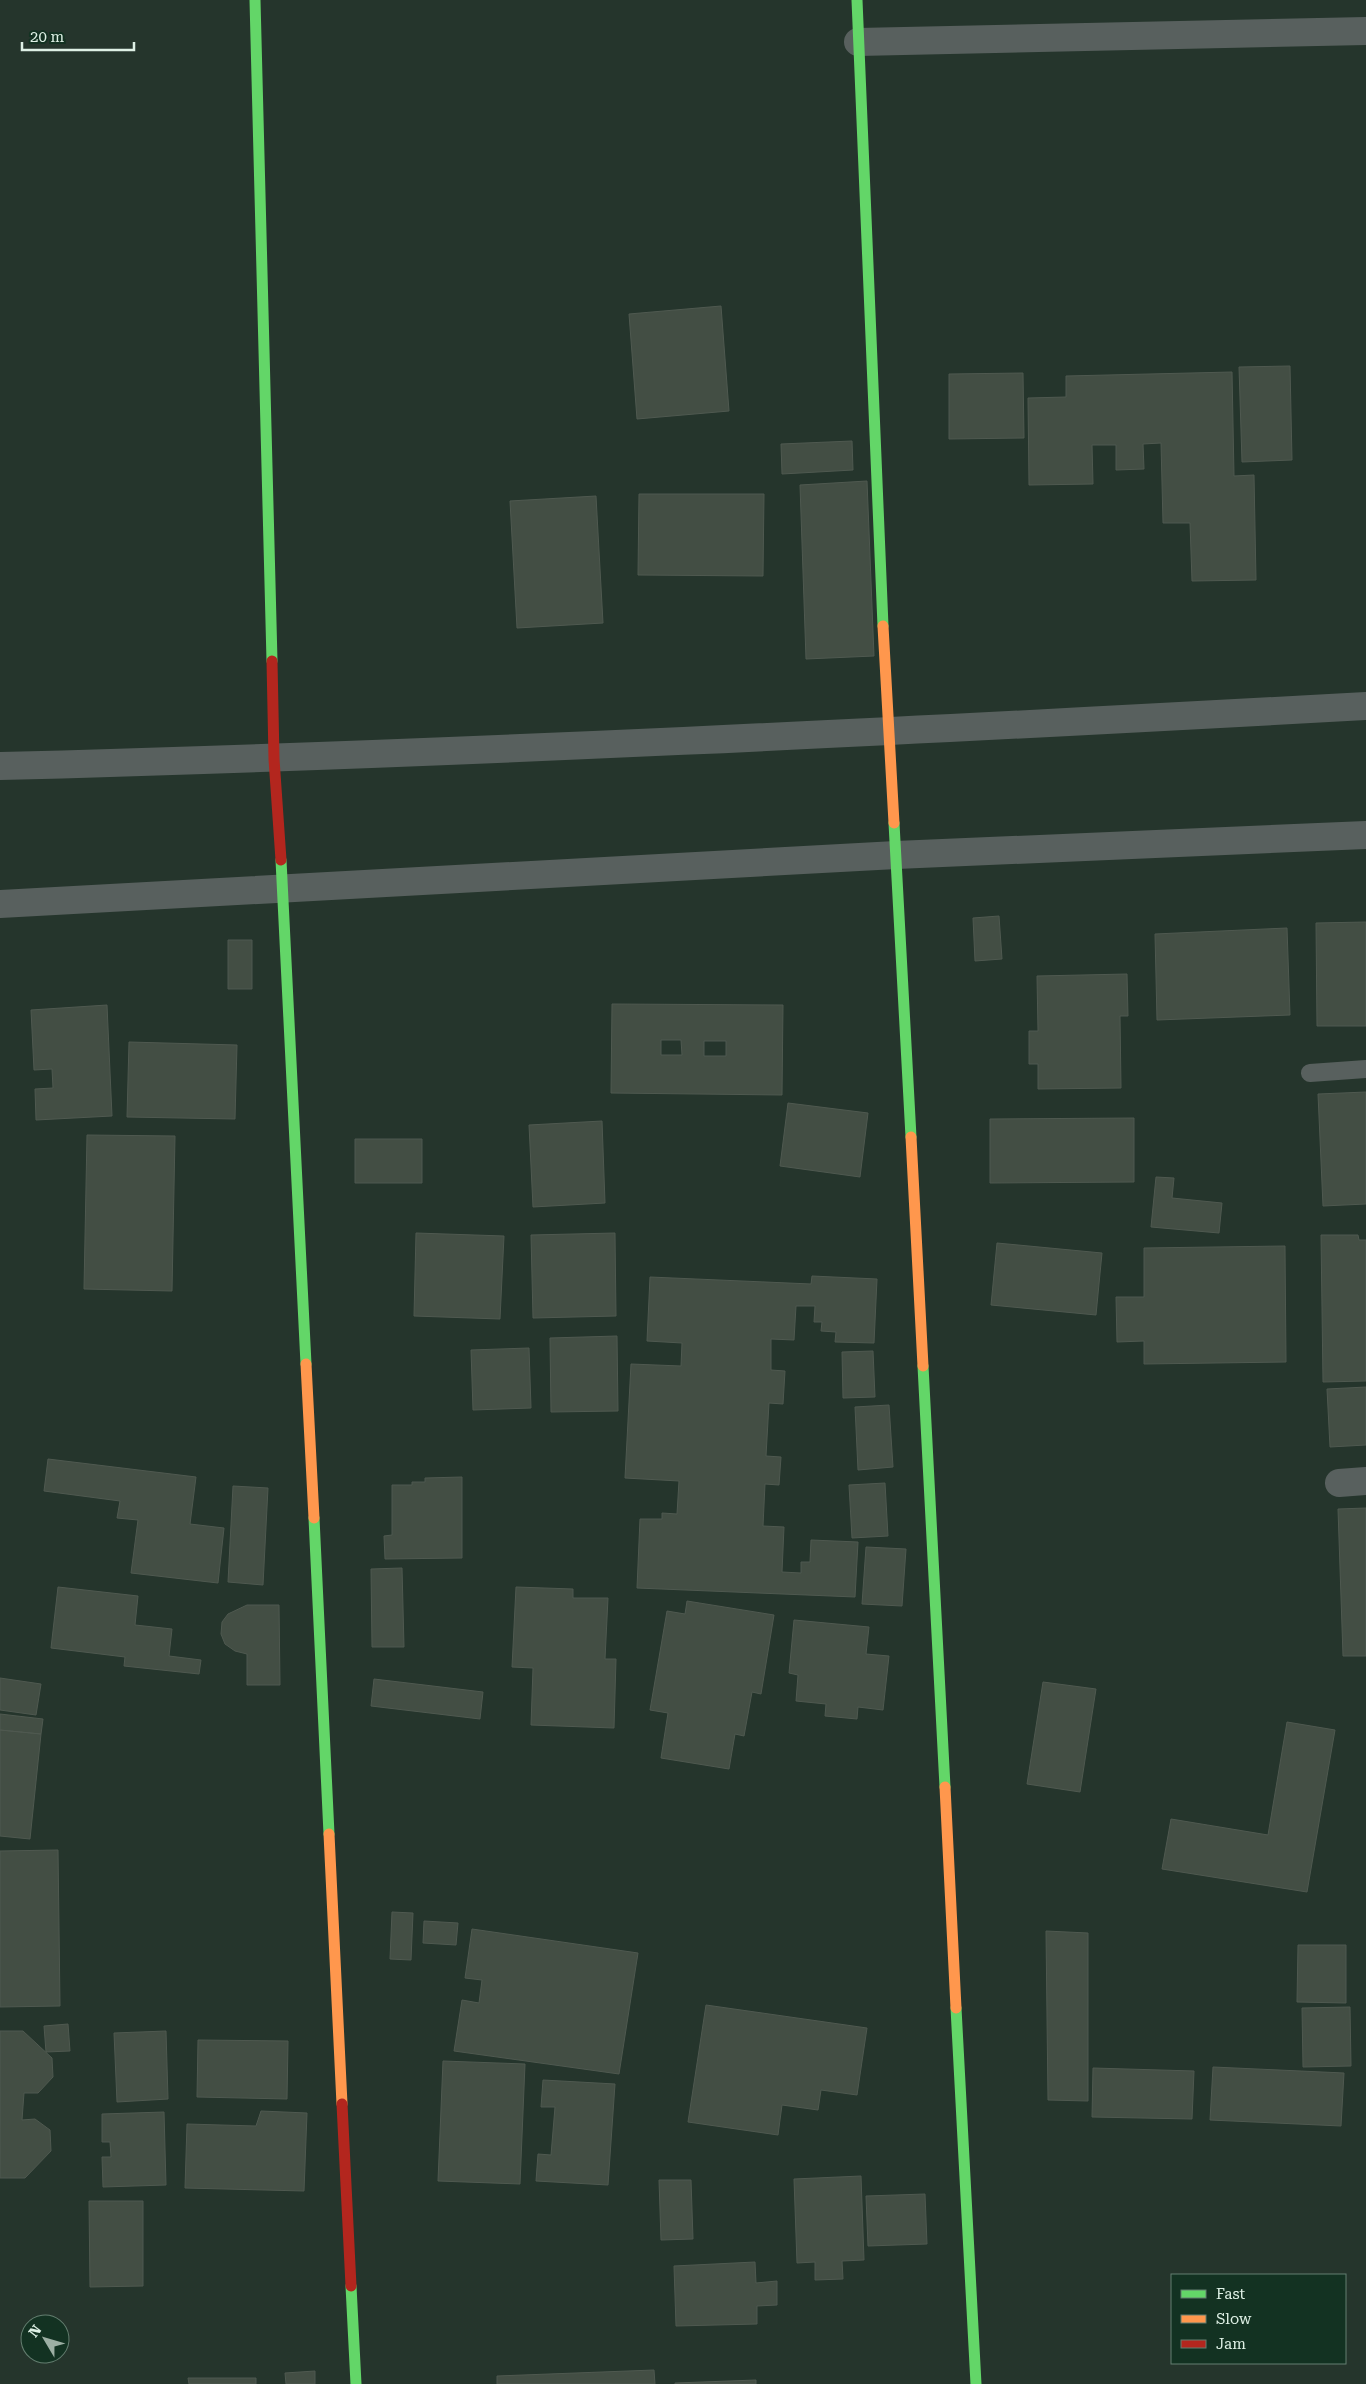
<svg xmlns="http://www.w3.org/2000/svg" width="1366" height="2384" font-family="'Roboto Serif',serif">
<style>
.building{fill:#434e44;stroke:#4f5950;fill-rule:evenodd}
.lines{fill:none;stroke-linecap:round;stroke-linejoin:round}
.lane{stroke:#58605e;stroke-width:18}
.street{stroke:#58605e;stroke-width:28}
.fast{stroke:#63d668;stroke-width:11}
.slow{stroke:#ff974d;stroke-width:11}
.jam{stroke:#b3261e;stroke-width:11}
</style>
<rect width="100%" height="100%" fill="#25352c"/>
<!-- building -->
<path class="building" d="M721 306 729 411 637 419 629 314Z
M1290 366 1292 460 1242 462 1239 367Z
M1232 372 1234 476 1254 475 1256 580 1192 581 1190 523H1163L1161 443 1143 444 1144 469 1116 470V445H1092L1093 484 1029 485 1028 398 1066 397V376Z
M1023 373 1024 438 949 439V374Z
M852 441 853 470 782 474 781 444Z
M867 481 874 656 806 659 800 485Z
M639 494H764L763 576 638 575Z
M596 496 603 623 517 628 510 501Z
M999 916 1002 959 975 961 973 918Z
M1366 922V1026H1317L1316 923Z
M1287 928 1290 1015 1157 1020 1155 934Z
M228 940H252V989H228Z
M1127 974 1128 1016H1120L1121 1088 1038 1089V1064H1029V1031H1038L1037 976Z
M612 1004 783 1005 782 1095 611 1093ZM661 1040H681L682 1055H661ZM704 1041H726V1056H704Z
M107 1005 112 1116 36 1120 35 1089 53 1088 52 1069 34 1070 31 1010Z
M129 1042 237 1045 235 1119 127 1117Z
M1366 1092V1204L1323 1206 1318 1094Z
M788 1103 868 1113 860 1177 780 1166Z
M1134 1118V1182L990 1183V1119Z
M602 1121 605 1203 533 1207 529 1125Z
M87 1135 175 1136 172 1291 84 1289Z
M355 1139H422V1183H355Z
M1156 1177 1174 1178 1172 1198 1222 1203 1219 1233 1151 1227Z
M416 1233 504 1236 500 1319 414 1316Z
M615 1233 616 1316 533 1318 531 1235Z
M1321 1235H1358L1359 1240H1366V1381L1323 1382Z
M997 1243 1102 1253 1096 1315 991 1305Z
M1285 1246 1286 1362 1144 1364V1341L1117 1342 1116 1297H1144V1248Z
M812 1276 877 1279 874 1343 835 1342 836 1332 821 1331 822 1322H814L815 1306H796L794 1340 771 1339V1370L785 1371 783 1404 769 1403 766 1456 781 1457 779 1485 765 1484 763 1526 784 1527 782 1572 801 1573V1562H810L811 1540 858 1542 855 1597 637 1588 640 1519H662V1513L677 1514 679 1481 625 1478 631 1364 681 1366 682 1343 647 1341 650 1277 811 1284Z
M617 1336 618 1411 551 1412 550 1338Z
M529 1348 531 1408 473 1410 471 1350Z
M873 1351 875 1397 843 1398 842 1352Z
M1366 1387V1445L1330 1447 1327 1389Z
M889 1405 893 1467 858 1470 855 1407Z
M48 1459 196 1477 190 1524 224 1528 218 1583 131 1573 138 1520 117 1518 120 1501 44 1491Z
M462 1477V1558L385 1559 384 1536 392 1535V1485H412V1482H425V1478Z
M885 1483 888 1536 852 1538 849 1485Z
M233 1486 268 1488 263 1585 228 1582Z
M1366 1508V1656H1343L1338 1509Z
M866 1547 906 1549 902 1606 862 1604Z
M402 1568 404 1647H372L371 1569Z
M58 1587 138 1596 135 1625 172 1629 169 1656 201 1660 199 1674 124 1666 125 1657 51 1648Z
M516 1587 573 1589V1598H608L605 1659H616L614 1728 531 1725 533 1668 512 1667Z
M687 1601 774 1615 761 1694 752 1692 744 1736 735 1734 729 1769 661 1758 668 1713 650 1710 667 1611 685 1614Z
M247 1605H279L280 1685H247V1654L235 1651 225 1644 221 1634 222 1622 228 1614Z
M794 1620 869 1627 866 1654 889 1656 883 1710 858 1707 857 1719 825 1716 826 1704 796 1701 798 1675 789 1673Z
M0 1678 41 1684 36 1715 0 1710Z
M374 1679 483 1692 480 1719 371 1706Z
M1043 1682 1096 1689 1080 1792 1027 1784Z
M0 1714 43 1719 41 1734 0 1730Z
M1287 1722 1335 1730 1307 1892 1162 1869 1171 1819 1268 1835Z
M0 1730 41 1734 30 1839 0 1836Z
M58 1850 60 2006 0 2007V1851Z
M392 1912 413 1913 411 1960 390 1959Z
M424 1921 458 1923 456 1945 423 1943Z
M472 1929 638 1953 619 2074 454 2051 462 2000 479 2003 482 1980 465 1978Z
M1046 1931 1088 1933V2101L1048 2100Z
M1298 1945H1346V2003L1297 2002Z
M706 2005 867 2028 857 2095 821 2090 818 2110 782 2105 778 2135 688 2122Z
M1350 2007 1351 2066 1303 2067 1302 2008Z
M68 2024 70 2051 46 2052 44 2026Z
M0 2031H23L52 2058 53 2077 38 2093H24L22 2120 35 2119 50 2130 51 2151 25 2178H0Z
M166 2031 168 2099 117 2102 114 2033Z
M198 2040 288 2041 287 2099 197 2097Z
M443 2061 525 2064 520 2184 438 2181Z
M1213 2067 1344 2073 1341 2126 1210 2120Z
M1093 2068 1194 2071 1192 2119 1092 2117Z
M543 2080 615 2084 608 2185 536 2181 538 2154 551 2155 555 2107H541Z
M261 2111 307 2113 304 2191 185 2188 187 2124 256 2126Z
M164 2112 166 2185 103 2187 102 2157H111L110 2142H102V2114Z
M861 2176 864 2260 842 2261 843 2279 815 2280V2262L797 2263 794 2179Z
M659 2180H691L693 2239 661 2240Z
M925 2194 927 2244 868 2246 866 2196Z
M89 2201H143V2286L90 2287Z
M755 2262 756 2283 777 2281V2305L757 2306V2324L676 2326 674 2266Z
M654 2370 655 2384H497V2376Z
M315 2371V2384H286L285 2373Z
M188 2378H256V2384H189Z
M756 2380V2384H675V2383Z"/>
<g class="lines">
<!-- lane -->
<path class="lane" d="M1310 1073 1366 1069"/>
<!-- street -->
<path class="street" d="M858 42 1366 31
M0 766C456 754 911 731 1366 706
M0 904 896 855 1366 835
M1339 1483 1366 1481"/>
<!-- fast -->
<path class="fast" d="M255 0 272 661
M857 0 883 626
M894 823 911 1137
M281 860 306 1364
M923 1366 945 1787
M314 1518 329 1834
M956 2008 976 2384
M351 2286 356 2384"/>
<!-- slow -->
<path class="slow" d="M883 626 894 823
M911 1137 923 1366
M306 1364 314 1518
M945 1787 956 2008
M329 1834 342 2104"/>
<!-- jam -->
<path class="jam" d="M272 661 274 759 281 860
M342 2104 351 2286"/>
</g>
<!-- legend -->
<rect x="1171" y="2274" width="175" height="90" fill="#133222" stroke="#647e70"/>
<rect x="1181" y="2290" width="25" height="8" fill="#63d668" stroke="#647e70"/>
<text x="1216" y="2299" font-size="15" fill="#def0e5">Fast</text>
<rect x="1181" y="2315" width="25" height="8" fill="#ff974d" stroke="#647e70"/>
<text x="1216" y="2324" font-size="15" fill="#def0e5">Slow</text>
<rect x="1181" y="2340" width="25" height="8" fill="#b3261e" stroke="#647e70"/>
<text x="1216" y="2349" font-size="15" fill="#def0e5">Jam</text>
<!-- north arrow -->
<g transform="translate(45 2339) rotate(308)"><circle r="24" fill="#133222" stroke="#647e70"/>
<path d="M0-4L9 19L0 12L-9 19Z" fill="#9dafa4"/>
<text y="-8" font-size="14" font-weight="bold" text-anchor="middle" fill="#def0e5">N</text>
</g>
<!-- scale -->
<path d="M22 42v8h112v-8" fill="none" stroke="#def0e5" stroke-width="2.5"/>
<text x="30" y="42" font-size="15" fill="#def0e5" stroke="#133222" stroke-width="4" paint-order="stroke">20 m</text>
</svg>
